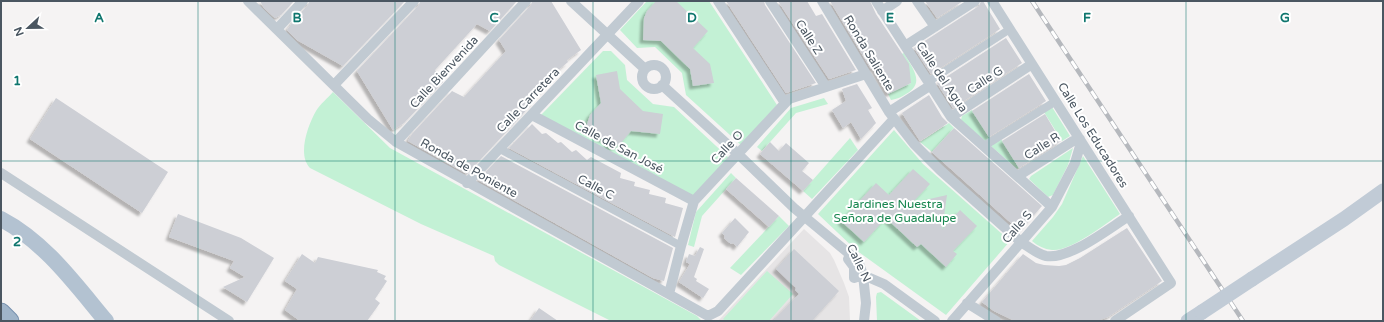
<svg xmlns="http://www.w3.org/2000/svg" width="1384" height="322" font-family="'Varela Round',sans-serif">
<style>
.education{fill:#e6e4e5}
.green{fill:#c3f1d5}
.building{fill:#cdcfd5;filter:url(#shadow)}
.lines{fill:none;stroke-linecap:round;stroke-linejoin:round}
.trunk-casing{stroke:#7690ad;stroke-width:19}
.pedestrian{stroke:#c1cad2;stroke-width:8}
.minor{stroke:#c1cad2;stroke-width:10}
.secondary{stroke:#c1cbd6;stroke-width:15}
.primary{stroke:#b3c2d1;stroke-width:16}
.trunk{stroke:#9fb4c9;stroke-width:17}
.rail-casing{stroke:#b5b8bd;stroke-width:4.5}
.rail{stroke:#fff;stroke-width:3;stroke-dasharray:9;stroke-linecap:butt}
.secondary-bridge{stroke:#c1cbd6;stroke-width:15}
.grid{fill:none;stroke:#0f766e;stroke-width:1;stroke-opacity:0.55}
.labels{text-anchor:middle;stroke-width:4;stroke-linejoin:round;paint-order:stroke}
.street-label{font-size:12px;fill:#4a5661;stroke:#fff}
.park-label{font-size:12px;fill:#17864f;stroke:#fff}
.grid-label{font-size:13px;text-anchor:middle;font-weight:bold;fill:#0f766e;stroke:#fff;stroke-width:4;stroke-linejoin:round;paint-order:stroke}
</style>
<defs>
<filter id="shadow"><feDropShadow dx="-3.5" dy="3.5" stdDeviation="1" flood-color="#0004"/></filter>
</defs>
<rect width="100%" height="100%" fill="#f5f3f3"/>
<!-- education -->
<path class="education" d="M804 229 830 253 834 260 844 283 849 297 850 321H718Z"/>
<!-- green -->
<path class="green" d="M647 1H709L777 105 741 145 686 95 682 73 655 47 637 48 620 30Z
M603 51H611L625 65 627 80 653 104 674 107 729 158 692 199 541 115Z
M904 53C912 68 926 83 906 94 902 97 897 99 891 100L888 94 911 83 899 55Z
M333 92 390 148 697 316 702 321H611L499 265 495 261 494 256 421 224 310 168C297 155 308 125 316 111 320 104 328 98 333 92Z
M824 98 828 104 796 113 762 151 757 147 791 108Z
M1052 107 1070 136 1062 141 1044 112Z
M972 110 990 139 986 142 961 120 962 116Z
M949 123 954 128 932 152 920 142Z
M894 130 923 164 1010 241 946 315 856 250 818 214Z
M850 138 858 150 812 199 803 191Z
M1001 139 1019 168 1017 169 991 146Z
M1073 148 1068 165 1053 195 1048 197 1029 179 1031 176Z
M1083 156 1120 214C1105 224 1070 252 1052 250 1044 249 1038 246 1032 241L1053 217 1062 204Z
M731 173 736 178 702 216 694 247 688 245 696 212Z
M779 216 789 226 741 275 730 268Z
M767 271 793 294 769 321H725L723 319Z
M881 292 921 321H877L876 297 877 293Z"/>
<!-- building -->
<path class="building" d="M260 1H294L281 15 275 18 264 8Z
M309 1H405L343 66 297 40 287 30 295 19 308 5Z
M420 1H517L490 31 477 24 435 70 443 82 404 123 393 130 357 71 419 5Z
M532 1H551L581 50 567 60 568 62 556 72 557 75 543 84 545 89 532 97 534 101 522 115 467 174 408 141 412 134 452 91 464 97 506 51 499 40 531 5Z
M656 1H676L708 31 693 48 710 64 714 83 693 86 690 69 661 41 643 40 644 18 647 11Z
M726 1H764L765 5 816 83 786 93Z
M778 1H807L816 16 822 14 856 70 829 79Z
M830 1H870L876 14 909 64 911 83 888 94 874 68 871 69Z
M925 1H963L937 18Z
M981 1H983L1000 29 931 74 914 48 979 6Z
M1006 38 1022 63 953 108 937 83Z
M617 71 620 89 643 111 663 114 660 134 631 131 621 143 610 149 609 148 607 140 598 137 595 129 586 127 590 115 601 103 596 75Z
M1029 74 1046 101 989 137 972 111Z
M857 84 872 108 868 110 876 123 861 139 851 122 843 128 832 110 846 101 842 89Z
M929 95 942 117 948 123 920 141 902 113Z
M56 98 168 172 142 213 30 139Z
M1045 114 1061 141 1019 168 1002 141Z
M532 124 542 134 546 133 558 143 561 142 572 152 576 150 587 160 591 157 621 173 620 178 635 182 634 186 650 190 649 194 666 198 665 203 683 208 675 237 509 148Z
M954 128 1042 206 1020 231 932 152Z
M770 142 779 151 786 143 809 163 802 171 813 180 803 191 760 154Z
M501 156 673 248 664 281 653 278 478 180Z
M913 169 930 184 912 203 947 195 942 230 960 210 977 226 953 251 957 254 946 267 921 244 917 247 886 218 864 242 841 221 876 183 889 195Z
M736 178 779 216 769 227 726 189Z
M178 214 241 238 274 258 247 302 223 287 245 277 230 268 234 261 169 237Z
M735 218 749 232 737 247 733 243 731 244 724 238 725 236 722 233Z
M1127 228 1162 281 1108 317 1097 321H1015L994 311 982 302 1023 254 1036 263 1044 265 1059 266 1066 265 1080 258Z
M700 247 704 249 694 277 697 279 696 281 709 289 703 298 679 282 690 264 686 262 689 254 695 256Z
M794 249 839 291 812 321H773L799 294 795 290 796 288 776 269Z
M302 254 315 263 318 257 378 270 377 272 386 276 384 279 387 281 375 299 380 303 367 321H300L285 310 297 289 285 281Z
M539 308 558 321H530Z"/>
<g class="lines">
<!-- trunk casing -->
<g class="trunk-casing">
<path id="trunk" d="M1 312 10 321"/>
</g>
<!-- pedestrian -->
<path class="pedestrian" d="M928 82 1010 29
M984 146 1056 101
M500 149 681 246"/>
<!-- minor -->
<path class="minor" d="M248 1 368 119 396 142 708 316
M571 1 645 69
M718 1 785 103
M770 1 826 87
M822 1 889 112 914 144 940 170 1021 242C1029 247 1037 254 1046 256 1069 260 1108 229 1129 216
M876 1 951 117 1052 207
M917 1 935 27
M992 1 1171 283 1115 321
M882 11 897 1
M277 29 303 1
M905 46 975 1
M642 77a12 12 0 1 1 24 0a12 12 0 1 1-24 0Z
M334 85 414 1
M662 85 738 154 794 208 858 261 863 275 884 284 935 321
M889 112 931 85
M532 115 694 201
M951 117 1032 64
M396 142 526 1
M1 173 229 321
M467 183 639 1
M848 259 854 267V278L863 275 866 303 864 321
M669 294 681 246 694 201 789 99 866 74
M967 303 996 321
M708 316 718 311 894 119
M952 321 1052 207 1075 163 1080 146V139L1073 141 1018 176"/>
<!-- secondary -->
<path class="secondary" d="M1252 279 1344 219 1383 191
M1188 321 1202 312"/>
<!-- primary -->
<path class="primary" d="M1 219C45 242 75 284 106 321"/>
<!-- trunk -->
<use href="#trunk" class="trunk"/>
<!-- rail casing -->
<g class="rail-casing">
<path id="rail" d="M1032 1 1243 321"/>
</g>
<!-- rail -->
<use href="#rail" class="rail"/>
<!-- secondary-bridge -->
<path class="secondary-bridge" d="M1202 312 1252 279"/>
</g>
<!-- grid -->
<path class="grid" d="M198 1V321M395 1V321M593 1V321M791 1V321M989 1V321M1186 1V321M1 161H1383"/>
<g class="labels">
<!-- street labels -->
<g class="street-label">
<text transform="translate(809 37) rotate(57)" y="4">Calle Z</text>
<text transform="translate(869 53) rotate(59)" y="4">Ronda Saliente</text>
<text transform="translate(444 72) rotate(-47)" y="4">Calle Bienvenida</text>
<text transform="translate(942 77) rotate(56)" y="4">Calle del Agua</text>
<text transform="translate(985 80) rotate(-33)" y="4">Calle G</text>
<text transform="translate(528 100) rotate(-46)" y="4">Calle Carretera</text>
<text transform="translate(1093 135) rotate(58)" y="4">Calle Los Educadores</text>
<text transform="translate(1042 146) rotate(-33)" y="4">Calle R</text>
<text transform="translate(619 147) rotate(28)" y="4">Calle de San José</text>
<text transform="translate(727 147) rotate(-47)" y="4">Calle O</text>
<text transform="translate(469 168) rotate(29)" y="4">Ronda de Poniente</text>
<text transform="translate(596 187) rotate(28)" y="4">Calle C</text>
<text transform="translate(1017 227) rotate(-49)" y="4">Calle S</text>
<text transform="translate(859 263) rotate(64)" y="4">Calle N</text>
</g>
<!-- park labels -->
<g class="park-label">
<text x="895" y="208">Jardines Nuestra<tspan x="895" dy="14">Señora de Guadalupe</tspan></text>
</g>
</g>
<g class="grid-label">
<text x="99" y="22">A</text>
<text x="297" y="22">B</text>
<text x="494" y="22">C</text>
<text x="692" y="22">D</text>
<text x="890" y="22">E</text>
<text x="1087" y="22">F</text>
<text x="1285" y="22">G</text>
<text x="17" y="85">1</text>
<text x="17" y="246">2</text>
</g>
<!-- border -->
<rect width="1384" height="322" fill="none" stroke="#4a5661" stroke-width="4"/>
<!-- north arrow -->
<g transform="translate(28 28) rotate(248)" stroke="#ffffff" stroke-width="3" paint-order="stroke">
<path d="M0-3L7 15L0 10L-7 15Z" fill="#4a5661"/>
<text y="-6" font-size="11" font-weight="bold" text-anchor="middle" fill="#4a5661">N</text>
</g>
</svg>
